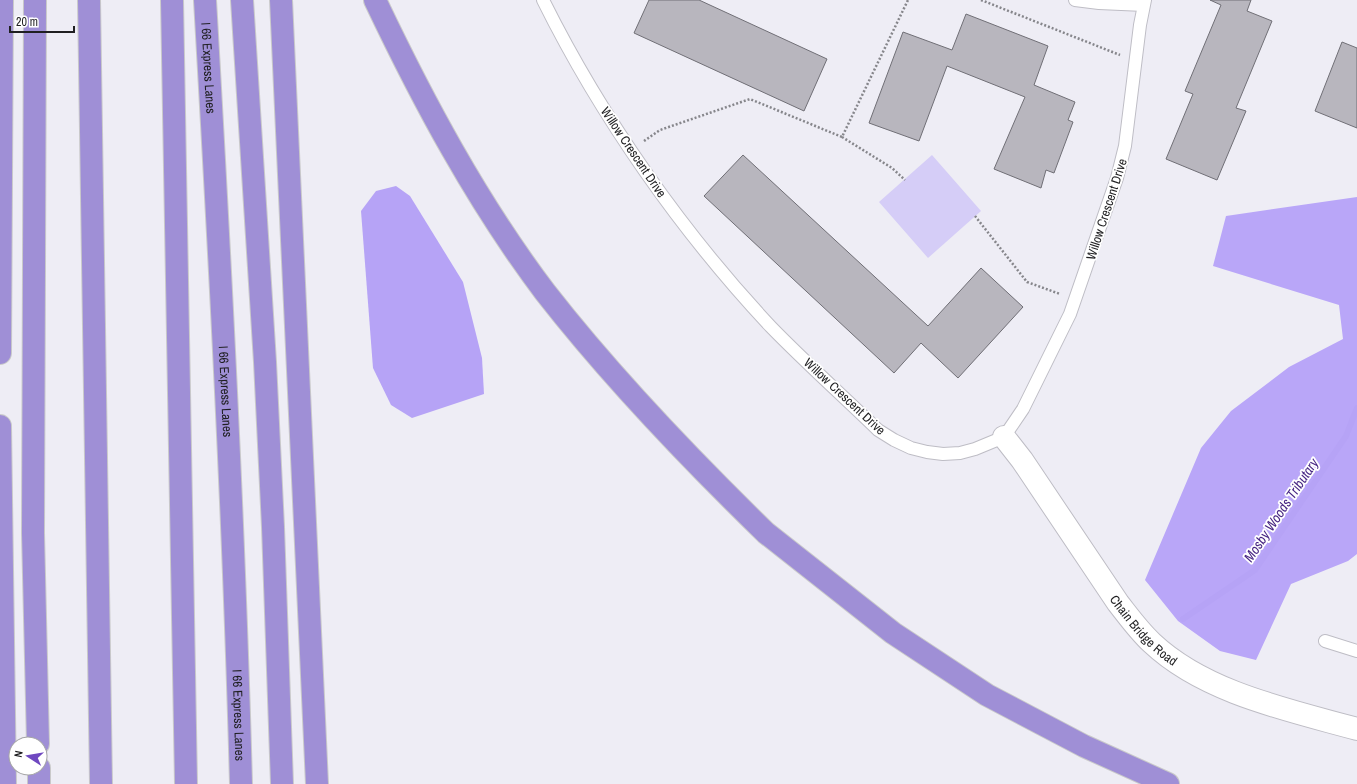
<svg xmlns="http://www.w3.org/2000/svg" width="1357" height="784" font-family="'Archivo Narrow',sans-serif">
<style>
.green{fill:#d5cdf7}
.forest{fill:#b9a6f8}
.water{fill:#b6a3f6}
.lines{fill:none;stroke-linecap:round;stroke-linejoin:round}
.stream{stroke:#b6a3f6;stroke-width:6}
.building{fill:#b8b6be;stroke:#706f76}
.lane-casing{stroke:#bebdc5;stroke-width:14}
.street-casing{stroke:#bebdc5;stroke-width:24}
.highway-casing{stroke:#c9c9ca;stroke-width:24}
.path{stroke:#86868b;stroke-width:2.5;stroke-dasharray:2 2;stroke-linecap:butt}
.lane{stroke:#fff;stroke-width:12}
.street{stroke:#fff;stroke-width:22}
.highway{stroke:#9f8fd6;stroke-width:22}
.labels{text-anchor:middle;stroke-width:3.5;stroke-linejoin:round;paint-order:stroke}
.street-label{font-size:13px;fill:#1f1f21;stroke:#fff}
.water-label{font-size:14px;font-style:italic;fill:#482784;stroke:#fff}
</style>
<rect width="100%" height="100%" fill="#eeedf5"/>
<!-- green -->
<path class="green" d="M932 155 981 211 928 258 879 202Z"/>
<!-- forest -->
<path class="forest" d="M1357 197V554L1348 561 1291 584 1256 660 1220 651 1178 621 1145 580 1201 448 1231 411 1289 367 1343 339 1339 305 1213 266 1226 216Z"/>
<!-- water -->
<path class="water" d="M396 186 410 196 463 282 482 358 484 394 412 418 391 405 373 368 361 211 376 191Z"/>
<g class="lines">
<!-- stream -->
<path class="stream" d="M1183 619 1255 570 1346 436 1357 408"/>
</g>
<!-- building -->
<path class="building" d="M649 0H699L827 59 804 111 634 33Z
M1210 0H1251L1247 11 1272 21 1236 108 1246 111 1217 180 1166 159 1193 94 1185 91 1221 5Z
M966 14 1048 46 1034 85 1075 102 1068 120 1073 122 1054 173 1046 170 1041 188 994 169 1025 97 947 66 919 141 869 123 903 32 952 50Z
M1342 42 1357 48V128L1315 111Z
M743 155 928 326 981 268 1023 307 958 378 921 343 894 373 704 196Z"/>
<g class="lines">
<!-- lane casing -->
<g class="lane-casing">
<path id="lane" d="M543 0C601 117 682 232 771 327 805 362 843 396 878 430L894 440 911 448 927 452 943 454 960 453 975 449 1004 437 1023 409 1070 314 1117 178 1125 146 1140 25 1145 0
M1075 0 1099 3 1144 5
M1325 641 1357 651"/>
</g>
<!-- street casing -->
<g class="street-casing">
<g id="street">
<path id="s1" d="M1004 437 1022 460 1118 603C1129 617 1139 631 1152 643 1205 693 1289 710 1357 729"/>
</g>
</g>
<!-- highway casing -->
<g class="highway-casing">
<g id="highway">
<path d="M35 0 33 533 38 744"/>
<path d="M89 0 101 784"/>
<path d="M172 0 186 784"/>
<path id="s2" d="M205 0C220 261 234 522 241 784"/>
<path d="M242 0 265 362 273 527 282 784"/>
<path d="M281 0 317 784"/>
<path d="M375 0C423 101 477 202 545 292 612 378 688 457 766 533L893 633 987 695 1084 746 1168 784"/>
<path d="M0 353 2 0"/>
<path d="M0 426 5 784"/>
<path d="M39 768V784"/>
</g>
</g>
<!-- path -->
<path class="path" d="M981 0 1120 55
M842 137 892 168 905 180
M644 141 660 130 750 99 842 137 908 0
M975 216 1027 282 1060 294"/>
<!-- lane -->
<use href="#lane" class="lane"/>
<!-- street -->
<use href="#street" class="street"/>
<!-- highway -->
<use href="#highway" class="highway"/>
</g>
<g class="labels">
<!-- street labels -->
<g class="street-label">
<text dy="5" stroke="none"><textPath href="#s2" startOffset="68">I 66 Express Lanes</textPath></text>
<text transform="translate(634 152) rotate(56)" y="5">Willow Crescent Drive</text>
<text transform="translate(1106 209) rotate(-72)" y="5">Willow Crescent Drive</text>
<text dy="5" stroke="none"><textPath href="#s2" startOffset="392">I 66 Express Lanes</textPath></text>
<text transform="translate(845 396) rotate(43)" y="5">Willow Crescent Drive</text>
<text dy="5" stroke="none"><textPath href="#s1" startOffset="239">Chain Bridge Road</textPath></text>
<text dy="5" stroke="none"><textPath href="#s2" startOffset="716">I 66 Express Lanes</textPath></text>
</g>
<!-- water labels -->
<g class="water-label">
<text transform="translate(1281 510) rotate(-56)" y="5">Mosby Woods Tributary</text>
</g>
</g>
<!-- north arrow -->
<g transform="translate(28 756) rotate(282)"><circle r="19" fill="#ffffff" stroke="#a5a5a6"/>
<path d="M0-3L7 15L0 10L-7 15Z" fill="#6f48c0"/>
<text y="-6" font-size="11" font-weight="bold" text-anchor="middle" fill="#1f1f21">N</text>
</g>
<!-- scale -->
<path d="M10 26v6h64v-6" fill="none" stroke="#1f1f21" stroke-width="2"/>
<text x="16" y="26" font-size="12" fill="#1f1f21" stroke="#ffffff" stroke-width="3" paint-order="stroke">20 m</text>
</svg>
